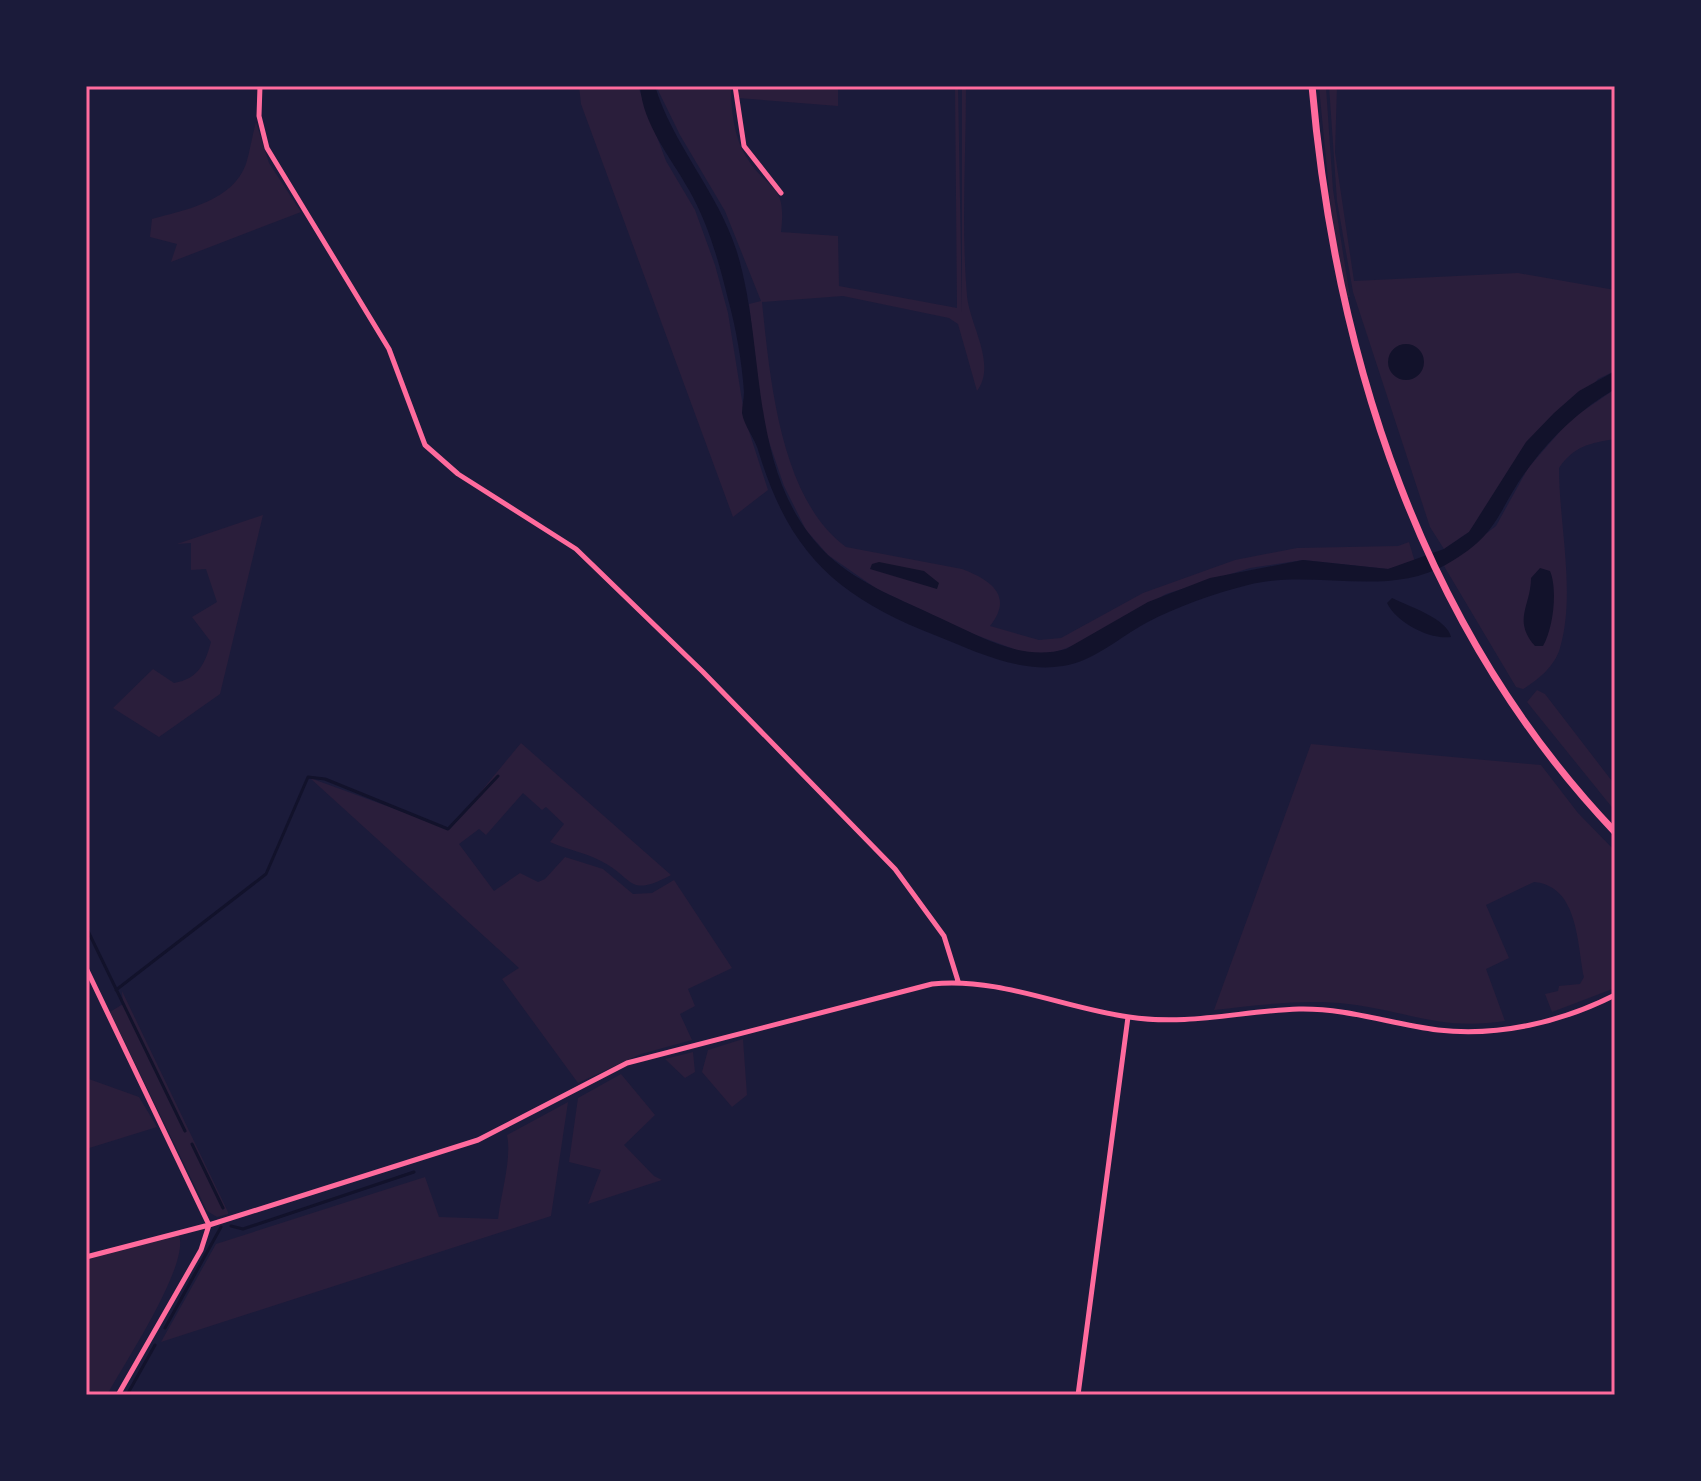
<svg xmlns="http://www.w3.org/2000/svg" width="1701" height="1481" font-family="Roboto,sans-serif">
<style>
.green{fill:#2a1e3b}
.water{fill:#12122b}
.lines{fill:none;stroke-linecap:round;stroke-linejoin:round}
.stream{stroke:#12122b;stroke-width:3}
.minor{stroke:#ff6b9d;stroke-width:5}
.secondary{stroke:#ff6b9d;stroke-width:7}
.neatline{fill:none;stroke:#ff6b9d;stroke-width:3}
</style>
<rect width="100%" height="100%" fill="#1b1b3a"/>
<!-- green -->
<path class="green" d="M579 86H638L666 161 695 210 715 265 728 313 745 419 768 490 733 517 581 104Z
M656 86H731C731 110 734 138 747 158 769 193 787 182 781 232L838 236 839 286 957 308 955 86H958L962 313V86H966C966 155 961 227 967 296 970 326 997 364 977 391L958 324 949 318 843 296 762 302C770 378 780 499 846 547L962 569C991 580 1014 596 990 626L1039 640 1061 638 1143 593 1235 560 1297 548 1398 546 1409 542 1415 562 1388 569 1303 560 1250 568 1166 594 1078 644 1050 654 1025 653 973 634 877 589 828 555 806 530 784 486 763 424 749 304 761 301 725 211 680 135Z
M739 86H838V106L738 98Z
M1329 86H1337L1335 153 1354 281 1518 273 1615 290V371L1598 379 1469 532 1444 549 1430 527 1353 292 1337 201Z
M1319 87H1326L1333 190 1350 297H1347L1334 241Z
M256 122 269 163 301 212 171 262 177 244 150 237 152 219C185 210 233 201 246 164 250 151 252 136 256 122Z
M1615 389V439C1590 443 1574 446 1559 468 1559 524 1576 594 1560 648 1555 666 1538 680 1523 689L1516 687 1444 566 1496 526 1528 468 1570 420Z
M263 515 220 694 159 737 113 708 153 669 174 683C198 679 205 664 211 642L192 617 217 602 206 569 191 570V543L177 544Z
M1537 690 1545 694 1615 785V811L1527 702Z
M521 743 671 875C626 899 635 877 599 860 583 852 566 849 550 842L564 824 546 807 542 810 523 793 486 835 479 829 459 844 494 891 520 873 538 882 545 879 565 857 603 869 633 894 652 893 674 880 732 968 688 989 695 1006 680 1014 692 1040 641 1054 578 1083 502 979 519 968 310 778 450 829Z
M1311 744 1541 765 1578 813 1615 851V988L1552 1012 1545 994 1558 991 1559 986 1580 984 1584 977C1577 945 1579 886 1534 882L1486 905 1509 958 1486 969 1505 1021C1440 1031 1408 1011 1348 1004 1304 999 1258 1005 1214 1010Z
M122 991 228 1212V1214L217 1217 207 1211 110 1012 123 1004Z
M743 1039 747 1095 732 1107 702 1072 708 1050Z
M693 1052 695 1072 685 1078 665 1059Z
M621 1074 655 1115 624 1145 654 1176 662 1180 588 1204 601 1170 569 1162 578 1098Z
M86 1078 139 1097 157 1127 86 1149Z
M568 1102 551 1216 161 1342 216 1244 425 1177 439 1217 498 1219C501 1194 512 1158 507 1135Z
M172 1233 179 1235C190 1265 123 1365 107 1395H86V1260Z"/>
<!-- water -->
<path class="water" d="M640 86H655C672 143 717 191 736 249 768 349 745 477 829 556 861 585 902 600 940 618 980 636 1021 662 1066 649L1148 602 1210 578 1303 560 1388 569 1444 549 1469 532 1526 442 1554 413 1579 391 1615 371V389C1581 409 1553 435 1530 466 1497 509 1501 534 1447 564 1386 599 1313 568 1248 585 1213 594 1178 606 1146 623 1120 637 1093 662 1063 666 1019 673 977 652 937 636 839 598 790 555 759 453 756 440 744 426 742 413 742 406 744 399 744 392 742 362 736 328 728 299 719 262 708 223 689 190 670 156 643 125 640 86Z
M1388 362a18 18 0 1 1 36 0a18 18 0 1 1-36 0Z
M879 562 924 571 939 583 937 589 870 569 872 564Z
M1540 568 1550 571C1558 590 1553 629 1543 646H1535C1512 620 1531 606 1531 578Z
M1392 598C1408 606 1448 619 1451 637 1429 640 1396 622 1387 603Z"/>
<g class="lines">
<!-- stream -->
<path class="stream" d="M86 927 185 1131
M116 990 266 874 308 777 325 779 448 829 498 776
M192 1144 223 1208
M231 1226 243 1229 414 1172
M165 1328 221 1227
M127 1395 155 1345"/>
<!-- minor -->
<path class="minor" d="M260 86 259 116 267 148 389 349 425 445 458 474 576 549 703 672 895 869 944 936 958 981
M735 86 744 146 781 193
M86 968 209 1225 201 1250 118 1395
M86 1257 209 1225 478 1140 627 1063 932 984C1000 977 1063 1008 1129 1017 1188 1026 1241 1011 1299 1009 1347 1008 1391 1024 1438 1030 1498 1037 1562 1022 1615 995
M1078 1395 1128 1017"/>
<!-- secondary -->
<path class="secondary" d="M1312 86C1336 360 1422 629 1615 832"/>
</g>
<!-- border -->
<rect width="1701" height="1481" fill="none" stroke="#1b1b3a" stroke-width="176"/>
<rect x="88" y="88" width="1525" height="1305" class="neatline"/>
</svg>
